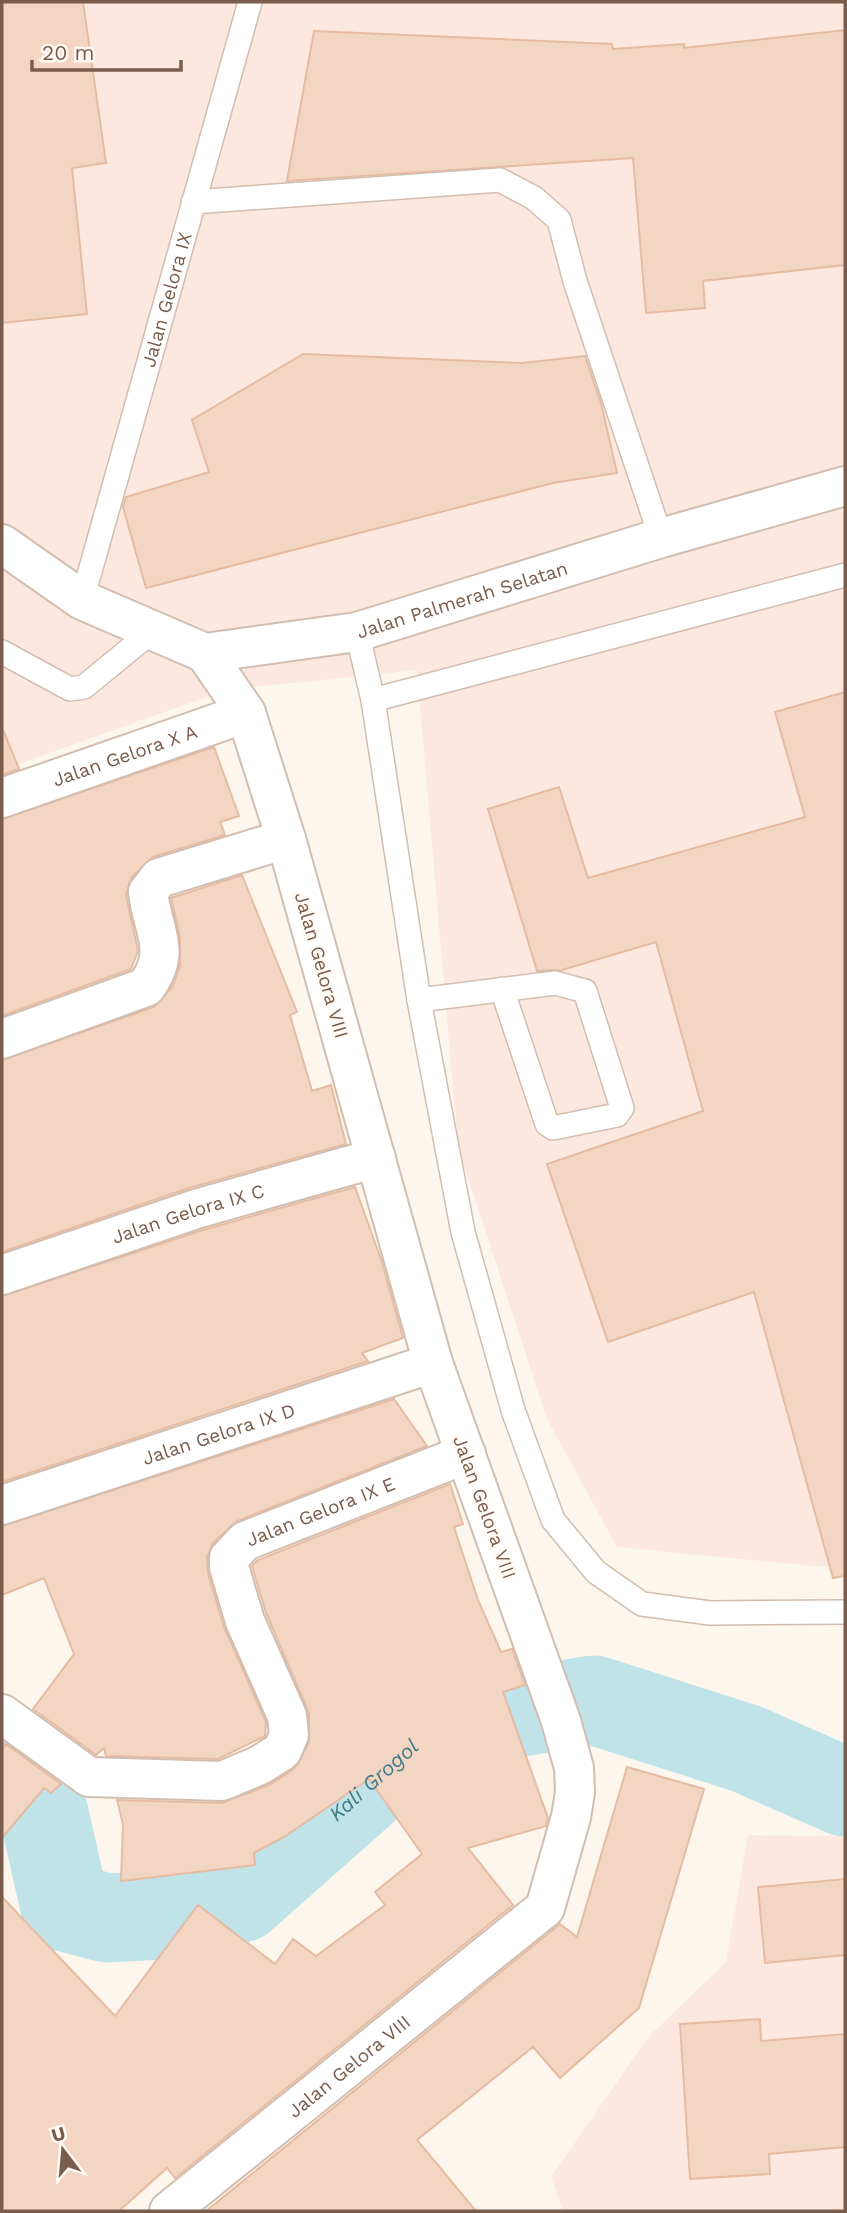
<svg xmlns="http://www.w3.org/2000/svg" width="847" height="2213" font-family="'Work Sans',sans-serif">
<style>
.commercial{fill:#fde8e0}
.lines{fill:none;stroke-linecap:round;stroke-linejoin:round}
.river{stroke:#bfe3e8;stroke-width:89}
.building{fill:#f3d5c3;stroke:#e6bba3;stroke-width:2}
.lane-casing{stroke:#d1beb0;stroke-width:26}
.street-casing{stroke:#d1beb0;stroke-width:42}
.lane{stroke:#fff;stroke-width:23}
.street{stroke:#fff;stroke-width:38}
.labels{text-anchor:middle;stroke-width:5;stroke-linejoin:round;paint-order:stroke}
.street-label{font-size:19px;fill:#7a5c4d;stroke:#fffaf3}
.water-label{font-size:21px;font-style:italic;fill:#437c86;stroke:#fffaf3}
</style>
<rect width="100%" height="100%" fill="#fdf6ec"/>
<!-- commercial -->
<path class="commercial" d="M2 2H845V1569L617 1547 547 1419 458 1147 417 670 226 690 2 770Z
M748 1835 845 1836V2211H563L551 2177 649 2036 726 1962Z"/>
<g class="lines">
<!-- river -->
<path class="river" id="s1" d="M2 1776 44 1814 65 1907 107 1918 180 1914 241 1898 435 1726 594 1700 747 1749 845 1792"/>
</g>
<!-- building -->
<path class="building" d="M2 2H83L106 163 72 168 87 314 2 323Z
M845 30V265L703 281 705 308 646 313 633 158 287 181 314 31 612 44 613 49 684 44V48Z
M303 354 522 363 585 356 601 403 617 473 553 483 146 588 123 507 126 497 209 472 192 420Z
M845 692V1576L833 1578 754 1292 608 1342 547 1164 703 1111 656 942 562 970 537 971 488 809 559 787 588 878 805 817 775 712Z
M4 732 19 769 2 775V733Z
M214 747 239 816 220 822 225 835 153 857 131 878 126 895 138 951 131 969 2 1016V819Z
M242 875 297 1012 290 1015 312 1091 331 1085 346 1144 189 1188 2 1252V1060L154 1007 173 986 180 965V938L171 898Z
M355 1187 382 1262 403 1338 362 1353 368 1361 2 1482V1296L203 1230Z
M394 1399 427 1446 237 1521 213 1543 207 1557 208 1573 224 1627 266 1722 265 1736 218 1759 106 1756 104 1748 96 1755 33 1709 74 1654 44 1578 2 1595V1526Z
M450 1484 463 1524 454 1527 478 1600 501 1652 512 1649 525 1685 503 1692 548 1818 546 1826 468 1848 513 1905 175 2178 167 2168 119 2211H2V1897L115 2016 198 1905 275 1964 293 1939 316 1956 385 1905 375 1892 422 1854 369 1779 284 1837 254 1853 255 1865 121 1881 123 1824 117 1800 222 1803 269 1785 294 1769 309 1743V1713L266 1613 252 1566 258 1560Z
M6 1744 61 1784 51 1793 44 1788 2 1838V1750Z
M627 1767 704 1789 639 2008 560 2078 533 2047 417 2140 476 2211H206L560 1924 577 1937Z
M845 1879V1955L765 1963 758 1887Z
M760 2019 761 2041 845 2034V2147L769 2154 770 2174 690 2179 680 2024Z"/>
<g class="lines">
<!-- lane casing -->
<g class="lane-casing">
<g id="lane">
<path d="M193 202 500 180 534 198 559 220 575 281 661 538"/>
<path id="s2" d="M82 600 250 2"/>
<path d="M357 632 373 700 419 1000 463 1232 513 1410 553 1520 596 1572 642 1604 710 1613 845 1612"/>
<path d="M2 652 70 689 84 687 151 632"/>
<path d="M373 700 845 575"/>
<path d="M419 1000 555 983 585 991 622 1108 617 1115 553 1128 547 1124 502 989"/>
</g>
</g>
<!-- street casing -->
<g class="street-casing">
<g id="street">
<path id="s3" d="M2 544 82 600 205 653 357 632 661 538 845 486"/>
<path id="s4" d="M2 798 246 713"/>
<path d="M2 1039 146 987C173 951 152 930 148 892L159 878 286 839"/>
<path id="s5" d="M2 1275 196 1209 376 1158"/>
<path id="s6" d="M2 1505 433 1363"/>
<path id="s7" d="M2 1714 89 1777 222 1781 260 1765 282 1751 289 1735 287 1716 245 1621 229 1567V1558L245 1541 466 1454"/>
<path id="s8" d="M169 2211 545 1908 571 1817 575 1792 574 1768 561 1721 433 1363 286 839 246 713 205 653"/>
</g>
</g>
<!-- lane -->
<use href="#lane" class="lane"/>
<!-- street -->
<use href="#street" class="street"/>
</g>
<g class="labels">
<!-- street labels -->
<g class="street-label">
<text dy="7" stroke="none"><textPath href="#s2" startOffset="312">Jalan Gelora IX</textPath></text>
<text dy="7" stroke="none"><textPath href="#s3" startOffset="495">Jalan Palmerah Selatan</textPath></text>
<text dy="7" stroke="none"><textPath href="#s4" startOffset="130">Jalan Gelora X A</textPath></text>
<text transform="translate(322 965) rotate(74)" y="7">Jalan Gelora VIII</text>
<text dy="7" stroke="none"><textPath href="#s5" startOffset="196">Jalan Gelora IX C</textPath></text>
<text dy="7" stroke="none"><textPath href="#s6" startOffset="228">Jalan Gelora IX D</textPath></text>
<text transform="translate(485 1507) rotate(70)" y="7">Jalan Gelora VIII</text>
<text dy="7" stroke="none"><textPath href="#s7" startOffset="618">Jalan Gelora IX E</textPath></text>
<text dy="7" stroke="none"><textPath href="#s8" startOffset="231">Jalan Gelora VIII</textPath></text>
</g>
<!-- water labels -->
<g class="water-label">
<text dy="7" stroke="none"><textPath href="#s1" startOffset="509">Kali Grogol</textPath></text>
</g>
</g>
<!-- border -->
<rect width="847" height="2213" fill="none" stroke="#7a5c4d" stroke-width="7"/>
<!-- north arrow -->
<g transform="translate(63 2150) rotate(344)" stroke="#fffaf3" stroke-width="5" paint-order="stroke">
<path d="M0-5L12 26L0 18L-12 26Z" fill="#7a5c4d"/>
<text y="-10" font-size="19" font-weight="bold" text-anchor="middle" fill="#7a5c4d">U</text>
</g>
<!-- scale -->
<path d="M32 60v10h149v-10" fill="none" stroke="#7a5c4d" stroke-width="3.5"/>
<text x="42" y="60" font-size="21" fill="#7a5c4d" stroke="#fffaf3" stroke-width="5" paint-order="stroke">20 m</text>
</svg>
